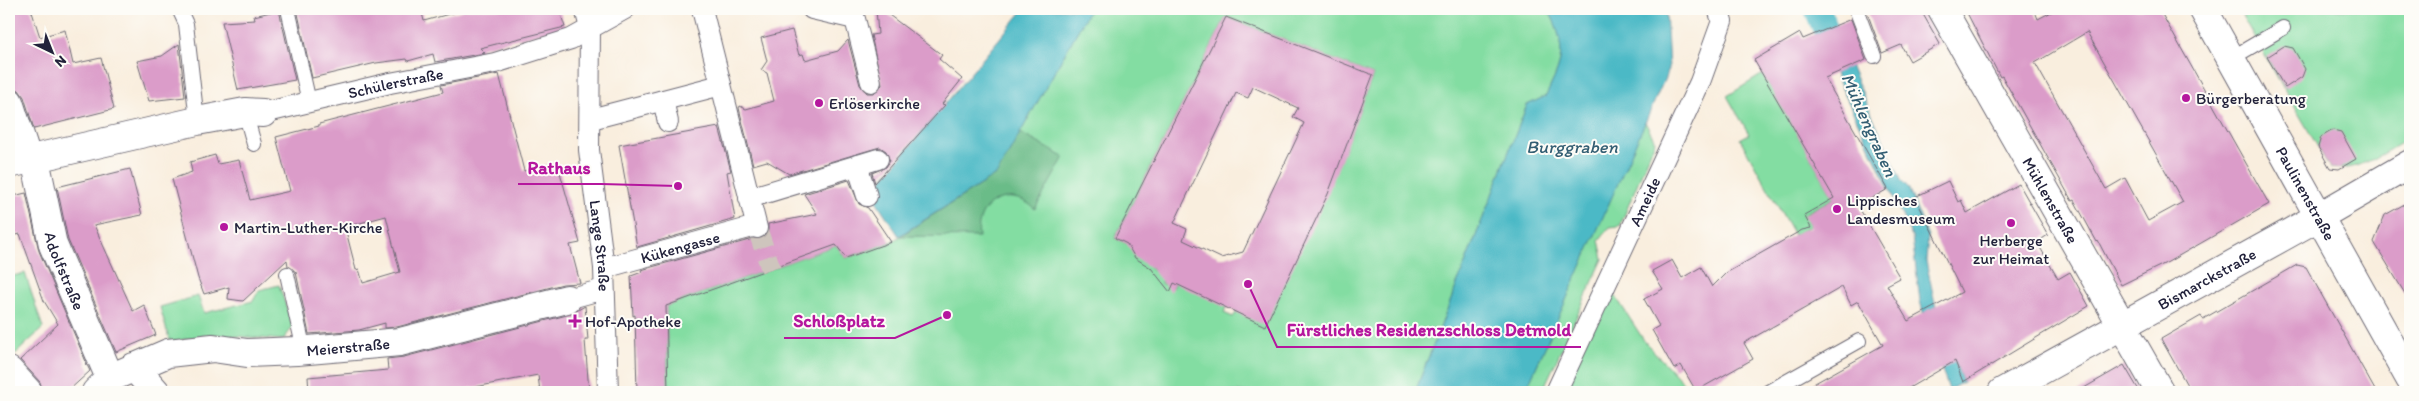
<svg xmlns="http://www.w3.org/2000/svg" width="2419" height="401" font-family="Itim,sans-serif">
<style>
.green{fill:#83dda2;stroke:#52806e;fill-rule:evenodd}
.forest{fill:#6abc88;stroke:#466f62}
.water{fill:#4cb9c6;stroke:#376e80}
.lines{fill:none;stroke-linecap:round;stroke-linejoin:round}
.canal{stroke:#4cb9c6;stroke-width:26}
.building{fill:#db9cc9;fill-rule:evenodd}
.pedestrian-tunnel{stroke:#cec5bd;stroke-width:20;stroke-dasharray:20 10;stroke-linecap:butt}
.service-casing{stroke:#6d6974;stroke-width:16}
.pedestrian-casing{stroke:#6d6974;stroke-width:22}
.minor-casing{stroke:#6d6974;stroke-width:30}
.tertiary-casing{stroke:#6d6974;stroke-width:30}
.secondary-casing{stroke:#6d6974;stroke-width:30}
.service{stroke:#fff;stroke-width:14}
.pedestrian{stroke:#fff;stroke-width:20}
.minor{stroke:#fff;stroke-width:28}
.tertiary{stroke:#fff;stroke-width:28}
.secondary{stroke:#fff;stroke-width:28}
.poi-dot{fill:#b5179e;stroke:#fdfcf7;stroke-width:2}
.labels{text-anchor:middle;stroke-width:4;stroke-linejoin:round;paint-order:stroke}
.street-label{font-size:16px;fill:#22223b;stroke:#fdfcf7}
.poi-label{font-size:16px;fill:#22223b;stroke:#fdfcf7;text-anchor:start}
.water-label{font-size:18px;font-style:italic;fill:#335e73;stroke:#fdfcf7}
.leader{fill:none;stroke:#b5179e;stroke-width:2}
.callout-dot{fill:#b5179e;stroke:#fdfcf7;stroke-width:2}
.callout-label{font-size:18px;text-anchor:middle;font-weight:bold;fill:#b5179e;stroke:#fdfcf7;stroke-width:4;stroke-linejoin:round;paint-order:stroke}
</style>
<rect width="100%" height="100%" fill="#fdfcf7"/>
<filter id="ink" filterUnits="userSpaceOnUse"><feTurbulence type="fractalNoise" baseFrequency=".02" numOctaves="2"/><feDisplacementMap in="SourceGraphic" scale="10" xChannelSelector="R" yChannelSelector="G"/><feConvolveMatrix kernelMatrix="1 2 1 2 8 2 1 2 1" color-interpolation-filters="sRGB"/></filter>
<filter id="wash" filterUnits="userSpaceOnUse"><feTurbulence type="fractalNoise" baseFrequency=".0096" numOctaves="4" result="noise"/><feDisplacementMap in="SourceGraphic" scale="20" xChannelSelector="R" yChannelSelector="G"/><feGaussianBlur stdDeviation="1.12" result="paint"/><feColorMatrix in="noise" values="0 0 0 0 0 0 0 0 0 0 0 0 0 0 0 0 0 1.4 0 .05"/><feComposite in="paint" operator="in"/></filter>
<g filter="url(#wash)">
<rect width="100%" height="100%" fill="#f9eede"/>
<!-- green -->
<path class="green" d="M1090 9H1546C1552 15 1554 21 1557 29 1566 57 1558 70 1546 96L1527 105 1415 392H668L666 306 836 245 846 258 891 242 997 174ZM1226 17 1373 75 1327 194 1233 317 1224 313 1226 307 1175 281 1172 288 1161 283 1163 276 1154 272 1132 246 1115 238Z
M2238 9H2410V138C2387 151 2358 173 2330 168Z
M1763 74 1834 198 1804 214 1810 226 1794 235 1740 139 1749 134 1727 96Z
M1645 122 1655 141 1620 226 1610 227 1599 240 1603 259 1542 392H1525Z
M25 273 43 328 11 358 9 355V277Z
M1607 283 1645 342 1692 392H1555Z
M279 285 293 327 283 340 211 334 170 342 160 307 198 296 204 313 253 301 259 290Z"/>
<!-- forest -->
<path class="forest" d="M1020 133 1064 157 1035 209C1010 185 974 202 979 237L900 236 997 174Z"/>
<!-- water -->
<path class="water" d="M1024 9H1090L997 174 899 236 871 193Z
M1546 9H1666L1669 69 1525 392H1415L1527 105 1546 96C1558 70 1566 57 1557 29 1554 21 1552 15 1546 9Z
M1830 20 1901 180 1908 187 1928 237 1926 261 1936 308 1963 382 1949 390 1928 330 1920 301 1912 237 1813 27Z"/>
<g class="lines">
<!-- canal -->
<path class="canal" d="M1817 9 1837 56"/>
</g>
<g id="blocks">
<!-- building -->
<path class="building" d="M9 9H31L40 37 65 30 73 64 101 58 114 109 34 129 24 97 19 90 9 87Z
M297 9H421L424 21 467 9H559L565 27 480 48 485 53 435 62 433 54 408 61 407 59 376 63 312 78Z
M876 9H881L942 55 939 59 962 79 942 104 945 105 875 183 872 173 886 167 890 161 886 151 880 147 789 174 767 161 753 165 739 108 740 106 746 109 774 101 767 73 761 70 767 61 761 38 792 30 799 55 803 54 805 60 838 51 848 40 860 85 867 93H874L882 85 871 35 878 34Z
M1875 9H1920L1940 44 1910 61 1901 45 1882 53 1867 12Z
M1965 9H2034L2038 19 2057 9H2159L2269 204 2168 262 2121 285 2098 241 2097 242 2074 200 2072 201 2002 76 2000 77ZM2087 32 2183 202 2148 221 2125 178 2106 189 2035 63Z
M279 10 295 80 238 90 222 22 255 20 254 16Z
M1226 17 1373 75 1328 194 1265 326 1174 283 1170 292 1151 268 1135 258 1127 244 1115 238ZM1253 87 1298 108 1293 117 1304 123 1243 252 1221 258 1183 240 1187 229 1174 223 1236 93 1248 98Z
M1851 19 1866 60 1825 78 1888 189 1858 206 1900 278 1887 285 1908 321 1962 292 1915 197 1948 181 1958 202 1961 200 1967 213 2019 184 2048 235 2037 242 2058 279 2070 272 2089 306 1963 382 1955 361 1902 392H1799L1883 345 1858 301 1851 305 1842 287 1744 343 1753 359 1696 391 1681 365 1674 369 1652 330 1659 326 1644 299 1663 289 1652 271 1672 260 1682 278 1701 267 1712 287 1726 273 1802 230 1811 228 1804 215 1834 198 1754 60 1800 33 1803 39Z
M179 44 185 97 149 101 137 61 162 56Z
M2284 46 2293 48 2305 69 2302 77 2285 88 2267 57Z
M499 74 524 171 557 162 580 243 570 245 580 283 563 284 397 327 385 328V323L359 330 309 334 296 272 288 266 287 260 243 301 228 299 229 287 204 294 198 278 172 179 192 172 190 162 215 155 218 164 239 160 250 200 290 191 276 137 319 126V124L443 92 441 85ZM386 216 400 272 363 283 359 269 356 270 345 227Z
M719 127 731 171 727 172 735 219 637 247 619 145Z
M2333 130 2341 132 2356 159 2339 169 2330 168 2318 147 2321 137Z
M130 169 142 215 94 225 133 311 144 305 156 335 116 352 68 240 57 187Z
M849 180 859 204 868 208 891 242 846 258 836 245 666 306 668 392H637L635 315 633 316 631 276 642 272 641 270 753 239H760L768 232V224L817 214 804 194Z
M26 193 39 251 87 364 85 365H87L90 371 67 392H43L40 382 20 360 58 324 44 301 20 234 9 237V197Z
M2410 201V302L2374 242 2385 215Z
M2297 265 2306 267 2376 392H2191L2161 339 2201 316 2203 319Z
M585 306 588 340H585L589 392H540L538 375 449 392H309L308 377 388 370 387 359 404 357 571 314Z
M2124 365 2140 392H2077Z"/>
</g>
</g>
<g filter="url(#ink)">
<use href="#blocks" fill-opacity="0" stroke="#6d6974" stroke-width="1"/>
<g class="lines">
<!-- pedestrian-tunnel -->
<path class="pedestrian-tunnel" d="M757 228 771 269"/>
<!-- service casing -->
<g class="service-casing">
<path id="service" d="M179 9 186 24 197 121
M288 9 309 102
M1856 9 1874 56
M2230 59 2283 28
M245 112 254 144
M287 274 301 337 297 351
M1768 392 1859 341"/>
</g>
<!-- pedestrian casing -->
<g class="pedestrian-casing">
<g id="pedestrian">
<path id="s1" d="M585 9 590 28 589 150 604 268 608 392"/>
<path d="M702 9 757 228"/>
<path d="M812 9 855 19 871 82"/>
<path d="M663 100 668 122"/>
<path id="s2" d="M263 113 390 83 495 63 571 39 625 9"/>
<path d="M591 119 721 85"/>
<path d="M857 165 867 196"/>
<path d="M749 198 878 159"/>
<path id="s3" d="M604 268 756 226"/>
<path d="M567 299 604 289"/>
<path id="s4" d="M1556 392 1700 82 1722 21 1718 9"/>
</g>
</g>
<!-- minor casing -->
<g class="minor-casing">
<g id="minor">
<path id="s5" d="M1942 9 2160 392"/>
<path d="M9 102 28 160"/>
<path id="s6" d="M35 159 53 245 110 378"/>
<path d="M9 164 197 121 245 112 263 113"/>
<path d="M134 367 156 392"/>
<path d="M9 371 28 392"/>
<path id="s7" d="M96 392 110 378 168 353 213 348 247 353 297 351 400 342 567 299"/>
<path id="s8" d="M2002 392 2320 216"/>
</g>
</g>
<!-- tertiary casing -->
<g class="tertiary-casing">
<path id="tertiary" d="M2320 216 2410 164"/>
</g>
<!-- secondary casing -->
<g class="secondary-casing">
<g id="secondary">
<path id="s9" d="M2203 9 2410 379"/>
</g>
</g>
<!-- service -->
<use href="#service" class="service"/>
<!-- pedestrian -->
<use href="#pedestrian" class="pedestrian"/>
<!-- minor -->
<use href="#minor" class="minor"/>
<!-- tertiary -->
<use href="#tertiary" class="tertiary"/>
<!-- secondary -->
<use href="#secondary" class="secondary"/>
</g>
</g>
<!-- markers -->
<g class="poi-dot">
<circle cx="2186" cy="98" r="5"/>
<circle cx="819" cy="103" r="5"/>
<circle cx="1837" cy="209" r="5"/>
<circle cx="2011" cy="223" r="5"/>
<circle cx="224" cy="227" r="5"/>
<path d="M572.5 313.5h5v5h5v5h-5v5h-5v-5h-5v-5h5z"/>
</g>
<g class="labels">
<!-- street labels -->
<g class="street-label">
<text dy="6" stroke="none"><textPath href="#s2" startOffset="136">Schülerstraße</textPath></text>
<text dy="6" stroke="none"><textPath href="#s9" startOffset="211">Paulinenstraße</textPath></text>
<text dy="6" stroke="none"><textPath href="#s5" startOffset="220">Mühlenstraße</textPath></text>
<text dy="6" stroke="none"><textPath href="#s4" startOffset="210">Ameide</textPath></text>
<text dy="6" stroke="none"><textPath href="#s1" startOffset="238">Lange Straße</textPath></text>
<text dy="6" stroke="none"><textPath href="#s3" startOffset="79">Kükengasse</textPath></text>
<text dy="6" stroke="none"><textPath href="#s6" startOffset="116">Adolfstraße</textPath></text>
<text dy="6" stroke="none"><textPath href="#s8" startOffset="234">Bismarckstraße</textPath></text>
<text dy="6" stroke="none"><textPath href="#s7" startOffset="264">Meierstraße</textPath></text>
</g>
<!-- poi labels -->
<g class="poi-label">
<text x="2196" y="104">Bürgerberatung</text>
<text x="829" y="109">Erlöserkirche</text>
<text x="1847" y="206">Lippisches<tspan x="1847" dy="18">Landesmuseum</tspan></text>
<text x="234" y="233">Martin-Luther-Kirche</text>
<text x="2011" y="246" text-anchor="middle">Herberge<tspan x="2011" dy="18">zur Heimat</tspan></text>
<text x="585" y="327">Hof-Apotheke</text>
</g>
<!-- water labels -->
<g class="water-label">
<text transform="translate(1869 125) rotate(66)" y="6">Mühlengraben</text>
<text x="1572" y="153">Burggraben</text>
</g>
</g>
<!-- callouts -->
<path class="leader" d="M678 186L601 184H518M947 315L895 338H784M1248 284L1277 347H1581"/>
<g class="callout-dot">
<circle cx="678" cy="186" r="5"/>
<circle cx="947" cy="315" r="5"/>
<circle cx="1248" cy="284" r="5"/>
</g>
<g class="callout-label">
<text x="559" y="174">Rathaus</text>
<text x="839" y="327">Schloßplatz</text>
<text x="1429" y="336">Fürstliches Residenzschloss Detmold</text>
</g>
<!-- margin -->
<rect width="2419" height="401" fill="none" stroke="#fdfcf7" stroke-width="30"/>
<!-- north arrow -->
<g transform="translate(52 52) rotate(137)" stroke="#fdfcf7" stroke-width="4" paint-order="stroke">
<path d="M0-4L9 19L0 12L-9 19Z" fill="#22223b"/>
<text y="-8" font-size="14" font-weight="bold" text-anchor="middle" fill="#22223b">N</text>
</g>
</svg>
